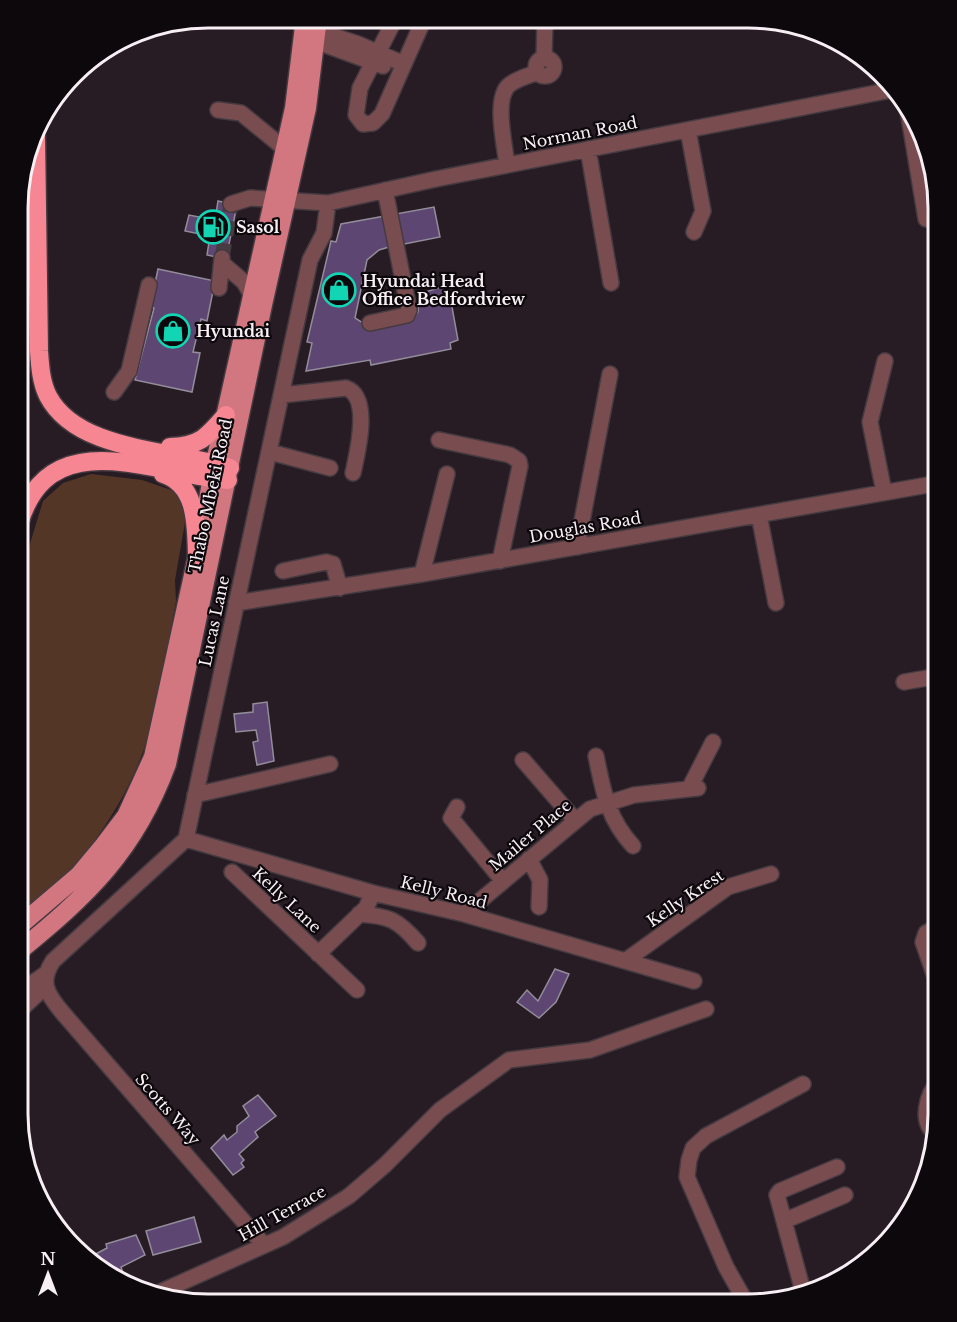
<svg xmlns="http://www.w3.org/2000/svg" width="957" height="1322" font-family="'Libre Baskerville',serif">
<style>
.green{fill:#543627}
.building{fill:#5e4673;stroke:#938c9a;stroke-width:1.5}
.lines{fill:none;stroke-linecap:round;stroke-linejoin:round}
.minor-tunnel{stroke:#463c42;stroke-width:15;stroke-dasharray:15 8;stroke-linecap:butt}
.minor-casing{stroke:#443a40;stroke-width:18}
.major-casing{stroke:#443a40;stroke-width:21}
.highway-casing{stroke:#443a40;stroke-width:21}
.minor{stroke:#794c50;stroke-width:15}
.major{stroke:#d27680;stroke-width:18}
.highway{stroke:#f68692;stroke-width:18}
.labels{text-anchor:middle;stroke-width:4.5;stroke-linejoin:round;paint-order:stroke}
.street-label{font-size:16px;fill:#f8eff4;stroke:#0d080b}
.poi-label{font-size:16px;font-weight:bold;fill:#f8eff4;stroke:#0d080b;text-anchor:start}
.rim{fill:none;stroke:#f8eff4;stroke-width:3}
</style>
<rect width="100%" height="100%" fill="#271c23"/>
<!-- green -->
<path class="green" d="M91 474 142 480 177 492 187 511 175 580 176 602C167 645 160 699 147 740 124 811 76 873 18 920L19 580 43 501 63 483Z"/>
<!-- building -->
<path class="building" d="M218 201 237 205 226 259 207 255 210 236 185 231 189 215 215 220Z
M434 207 440 237 389 247 379 250 367 260 355 318 369 327 413 317 418 312 419 294 448 285 458 340 450 343 451 349 371 365 370 360 306 371 312 343 307 342 331 241 336 242 341 224Z
M158 269 215 281 207 321 201 319 193 352 200 353 192 392 135 380 154 308 150 307Z
M267 702 274 761 257 765 253 742 258 741 256 730 236 732 234 714 253 712V704Z
M555 969 569 974 556 1002 539 1018 517 1002 527 990 538 1001Z
M258 1095 276 1116 255 1132 258 1137 239 1154 244 1160 241 1163 244 1167 233 1175 211 1148 224 1135 227 1140 237 1132V1126L249 1116 243 1106Z
M194 1217 201 1242 153 1255 146 1231Z
M136 1235 145 1255 121 1267 126 1281 102 1272 92 1260V1256L107 1248 106 1244Z"/>
<g class="lines">
<!-- minor-tunnel -->
<path class="minor-tunnel" d="M222 258 231 204"/>
<!-- minor casing -->
<g class="minor-casing">
<path id="minor" d="M395 19 360 88 356 115 363 124 373 123 382 114 424 19
M306 27 358 44 404 64
M304 37 383 66
M536 67a9 9 0 1 1 18 0a9 9 0 1 1-18 0Z
M544 59 545 19
M218 110 241 113 285 149
M908 111 926 219
M688 130 703 211 694 232
M588 149 611 283
M507 165C505 146 494 101 508 86 515 79 528 76 538 72
M231 204 250 198 328 203 436 179 891 90
M223 264 244 282 252 296
M219 288 222 258
M370 323 407 315 409 310 385 190
M114 392 129 371 149 285
M282 395 346 388C372 397 357 454 353 473
M439 440 510 455 519 461 520 466 500 561
M270 452 330 468
M884 492 870 422 885 361
M759 515 776 603
M577 547 610 374
M283 571 326 562 333 564 340 588
M422 574 447 474
M236 603 422 574 939 483
M904 682 939 676
M596 756C603 791 608 819 633 846
M523 760 575 820
M689 789 713 742
M195 795 330 764
M457 807 451 818 503 881
M186 839 373 893 464 914 694 981
M529 859 540 880 539 907
M232 872 357 990
M359 914C390 916 398 920 418 943
M464 914 590 809 634 795 698 788
M318 954 366 908 373 893
M625 961 728 887 771 874
M939 988 923 942 926 933 939 926
M18 993 47 973
M18 1012 45 987
M936 1134C919 1122 927 1094 939 1081
M784 1221 845 1195
M264 1245 62 1012C47 994 39 982 53 961L186 839 310 260 324 233 328 203
M803 1291 777 1195 780 1191 837 1167
M158 1293 283 1237 349 1196 385 1165 440 1110 509 1060 590 1050 706 1009
M747 1304 726 1267 687 1177 689 1160 693 1148 706 1136 803 1084"/>
</g>
<!-- major casing -->
<g class="major-casing">
<path id="major" d="M18 927 79 875 104 845 126 816 153 757 197 557 215 462 294 108 305 18
M18 952C88 895 135 851 167 764L263 305 307 108 318 18"/>
</g>
<!-- highway casing -->
<g class="highway-casing">
<path id="highway" d="M36 136 39 351C40 366 41 382 48 396 78 453 175 449 230 468
M170 447C200 446 207 437 226 415
M163 474C198 485 196 527 197 557
M19 524C49 421 152 474 228 480"/>
</g>
<!-- minor -->
<use href="#minor" class="minor"/>
<!-- major -->
<use href="#major" class="major"/>
<!-- highway -->
<use href="#highway" class="highway"/>
</g>
<!-- icons -->
<defs>
<g id="fuel-ring" transform="scale(1.725)"><circle r="9.5" fill="#0d080b" stroke="#12d5b4" stroke-width="1.5"/><path d="M-5.5-6h7V0h2V4h1.3V-2.5L3-4.5l.8-.8L6-3V5H2.5V1h-1V6h-7ZM-4.2-4.7v3.2H.2V-4.7Z" fill="#12d5b4"/></g>
<g id="shop-ring" transform="scale(1.725)"><circle r="9.5" fill="#0d080b" stroke="#12d5b4" stroke-width="1.5"/><path d="M-5-2.5h2.3a2.7 3.5 0 0 1 5.4 0H5L5.5 6h-11ZM-1.5-2.5h3a1.5 2.3 0 0 0-3 0Z" fill="#12d5b4"/></g>
</defs>
<g fill-rule="evenodd">
<use href="#fuel-ring" x="213" y="227"/>
<use href="#shop-ring" x="339" y="290"/>
<use href="#shop-ring" x="173" y="331"/>
</g>
<g class="labels">
<!-- street labels -->
<g class="street-label">
<text transform="translate(580 133) rotate(-11)" y="6">Norman Road</text>
<text transform="translate(210 496) rotate(-78)" y="6">Thabo Mbeki Road</text>
<text transform="translate(585 527) rotate(-10)" y="6">Douglas Road</text>
<text transform="translate(214 621) rotate(-78)" y="6">Lucas Lane</text>
<text transform="translate(530 835) rotate(-40)" y="6">Mailer Place</text>
<text transform="translate(444 892) rotate(14)" y="6">Kelly Road</text>
<text transform="translate(685 898) rotate(-34)" y="6">Kelly Krest</text>
<text transform="translate(287 900) rotate(43)" y="6">Kelly Lane</text>
<text transform="translate(168 1109) rotate(49)" y="6">Scotts Way</text>
<text transform="translate(282 1213) rotate(-29)" y="6">Hill Terrace</text>
</g>
<!-- poi labels -->
<g class="poi-label">
<text x="236" y="233">Sasol</text>
<text x="362" y="287">Hyundai Head<tspan x="362" dy="18">Office Bedfordview</tspan></text>
<text x="196" y="337">Hyundai</text>
</g>
</g>
<!-- crop -->
<path d="M0 0H957V1322H0ZM208 28H748A180 180 0 0 1 928 208V1114A180 180 0 0 1 748 1294H208A180 180 0 0 1 28 1114V208A180 180 0 0 1 208 28Z" fill="#0d080b" fill-rule="evenodd"/>
<path class="rim" d="M208 28H748A180 180 0 0 1 928 208V1114A180 180 0 0 1 748 1294H208A180 180 0 0 1 28 1114V208A180 180 0 0 1 208 28Z"/>
<!-- north arrow -->
<g transform="translate(48 1274)" stroke="#0d080b" stroke-width="4.5" paint-order="stroke">
<path d="M0-4.5L10 22L0 15L-10 22Z" fill="#f8eff4"/>
<text y="-9" font-size="16" font-weight="bold" text-anchor="middle" fill="#f8eff4">N</text>
</g>
</svg>
